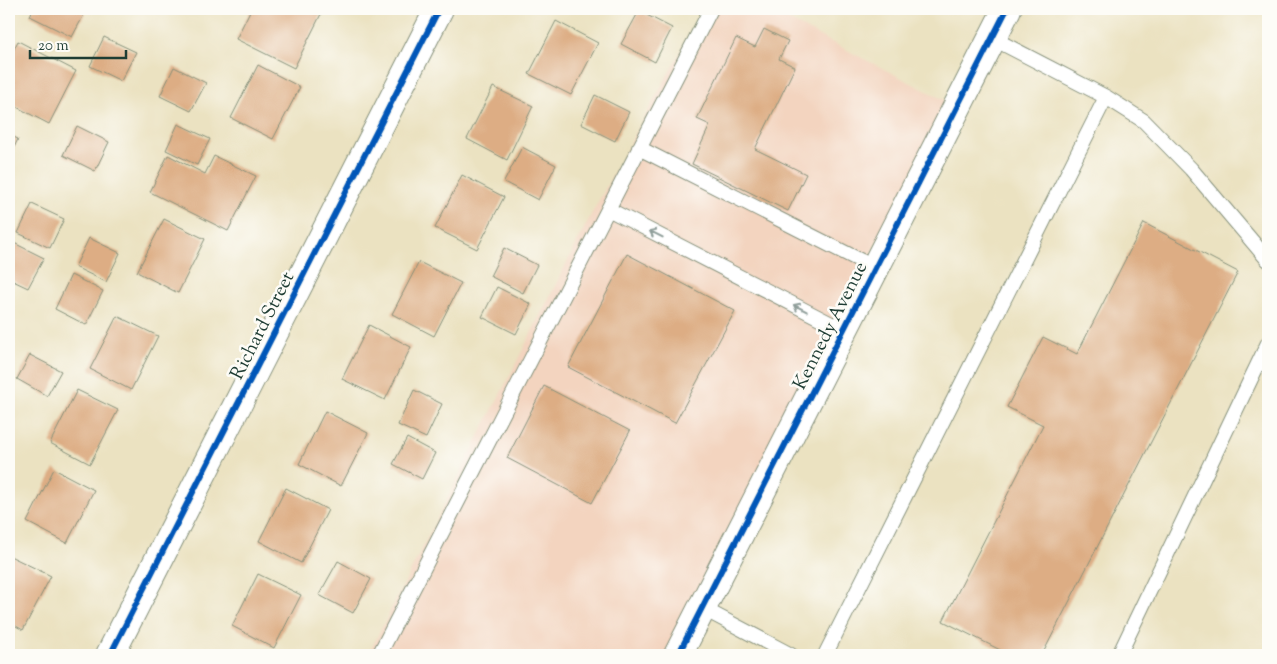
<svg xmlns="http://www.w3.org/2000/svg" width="1277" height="664" font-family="'Sorts Mill Goudy',serif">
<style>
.built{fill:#f3d4bf}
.building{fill:#ddad84}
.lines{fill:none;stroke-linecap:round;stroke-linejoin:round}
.lane-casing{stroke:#85907a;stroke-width:16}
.street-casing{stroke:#85907a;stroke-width:30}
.secondary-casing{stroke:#85907a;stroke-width:30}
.lane{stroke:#fff;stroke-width:14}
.street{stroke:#fff;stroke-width:28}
.secondary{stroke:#fff;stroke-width:28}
.cycleway-casing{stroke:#fdfcf7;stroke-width:9}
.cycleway{stroke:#0057b8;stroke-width:6}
.oneway{stroke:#8f9e9a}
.labels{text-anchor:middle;stroke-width:5;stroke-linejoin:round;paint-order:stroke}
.street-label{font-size:19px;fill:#1f3d34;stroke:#fdfcf7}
</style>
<rect width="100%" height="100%" fill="#fdfcf7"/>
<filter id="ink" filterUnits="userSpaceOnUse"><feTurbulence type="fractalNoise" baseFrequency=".02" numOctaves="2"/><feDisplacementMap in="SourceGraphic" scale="10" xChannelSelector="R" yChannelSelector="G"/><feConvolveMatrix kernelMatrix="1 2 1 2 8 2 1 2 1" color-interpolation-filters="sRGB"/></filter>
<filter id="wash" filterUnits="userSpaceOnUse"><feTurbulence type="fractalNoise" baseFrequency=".0096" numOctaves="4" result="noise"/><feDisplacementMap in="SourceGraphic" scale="20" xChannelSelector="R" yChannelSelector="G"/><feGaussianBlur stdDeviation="1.12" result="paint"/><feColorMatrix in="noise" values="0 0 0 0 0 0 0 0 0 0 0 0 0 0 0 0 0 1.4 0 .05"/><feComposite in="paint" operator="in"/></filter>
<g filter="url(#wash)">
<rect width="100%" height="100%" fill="#ebe2c1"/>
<!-- built -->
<path class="built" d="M704 9H767L948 102 668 655H368L592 213Z"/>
<g id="blocks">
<!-- building -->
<path class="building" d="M33 9H87L72 37 30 16Z
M251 9 323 10 294 68 236 39Z
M639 11 672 28 655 62 621 44Z
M556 21 598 43 571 95 529 74Z
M764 29 788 41 779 59 795 67 755 149 806 174 788 211 692 164 710 125 697 119 736 38 755 47Z
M104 37 136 52 121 81 90 66Z
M18 41 76 71 49 124 9 103V59Z
M258 65 300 87 273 139 231 118Z
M174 67 206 83 191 111 160 96Z
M493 87 533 106 507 160 467 139Z
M595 95 629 112 615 141 581 124Z
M178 124 210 139 197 165 166 150Z
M77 126 109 142 95 171 63 155Z
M9 135 18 139 9 158Z
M522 147 556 165 538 200 504 182Z
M168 155 205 174 214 156 256 176 228 231 150 192Z
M462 175 504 197 477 249 435 228Z
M32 204 64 219 50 248 18 233Z
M164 219 205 239 178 293 137 272Z
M1144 223 1238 272 1042 655H1010L943 621 1043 425 1007 407 1043 337 1077 354Z
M89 238 120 253 106 282 75 267Z
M12 242 44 258 28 288 9 279V249Z
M504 248 537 265 523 293 490 276Z
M627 254 735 311 675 423 568 367Z
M419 262 461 283 434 336 392 314Z
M71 275 103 291 86 325 55 309Z
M497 287 531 304 516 334 482 317Z
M117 316 158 336 131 390 90 369Z
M369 325 411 347 385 400 342 379Z
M30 355 61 371 47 396 17 379Z
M544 386 630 431 592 503 507 458Z
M77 390 118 410 90 464 50 443Z
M414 390 442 404 426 438 398 425Z
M325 411 368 433 341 486 299 464Z
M407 438 435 453 422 479 393 464Z
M54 469 94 490 67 543 27 522Z
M286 488 328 510 301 563 259 541Z
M10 556 51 576 23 630 9 622Z
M338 561 371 579 353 613 319 595Z
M258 574 301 595 274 648 232 626Z"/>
</g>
</g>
<g filter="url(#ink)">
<use href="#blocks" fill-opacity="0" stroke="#85907a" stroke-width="1"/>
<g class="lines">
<!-- lane casing -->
<g class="lane-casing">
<path id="lane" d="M1106 97 1144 121 1191 169 1268 260
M639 148 875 268
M608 209 843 330
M702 608 791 655
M379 655 711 9
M825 655 1106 97 992 38
M1119 655 1268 343"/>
</g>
<!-- street casing -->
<g class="street-casing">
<path id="street" d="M110 655 439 9"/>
</g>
<!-- secondary casing -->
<g class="secondary-casing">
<path id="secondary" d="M678 655 1007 9"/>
</g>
<!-- lane -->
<use href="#lane" class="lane"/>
<!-- street -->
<use href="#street" class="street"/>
<!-- secondary -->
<use href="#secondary" class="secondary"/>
<!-- cycleway casing -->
<g class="cycleway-casing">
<path id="cycleway" d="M110 655 439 9
M678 655 1007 9"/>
</g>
<!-- cycleway -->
<use href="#cycleway" class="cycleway"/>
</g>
<!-- one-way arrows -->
<defs><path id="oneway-shaft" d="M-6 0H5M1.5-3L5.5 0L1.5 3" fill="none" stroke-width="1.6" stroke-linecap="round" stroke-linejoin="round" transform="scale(1.25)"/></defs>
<g class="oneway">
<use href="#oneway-shaft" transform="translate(656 234) rotate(-153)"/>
<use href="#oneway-shaft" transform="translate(800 308) rotate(-153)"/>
</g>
</g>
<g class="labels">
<!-- street labels -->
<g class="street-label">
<text transform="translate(261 325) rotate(-63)" y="7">Richard Street</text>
<text transform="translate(829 325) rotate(-63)" y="7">Kennedy Avenue</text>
</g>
</g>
<!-- margin -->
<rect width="1277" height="664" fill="none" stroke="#fdfcf7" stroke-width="30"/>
<!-- scale -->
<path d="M30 50v8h96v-8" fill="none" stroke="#1f3d34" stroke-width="2.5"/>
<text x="38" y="50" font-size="15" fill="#1f3d34" stroke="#fdfcf7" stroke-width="4" paint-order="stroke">20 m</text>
</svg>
